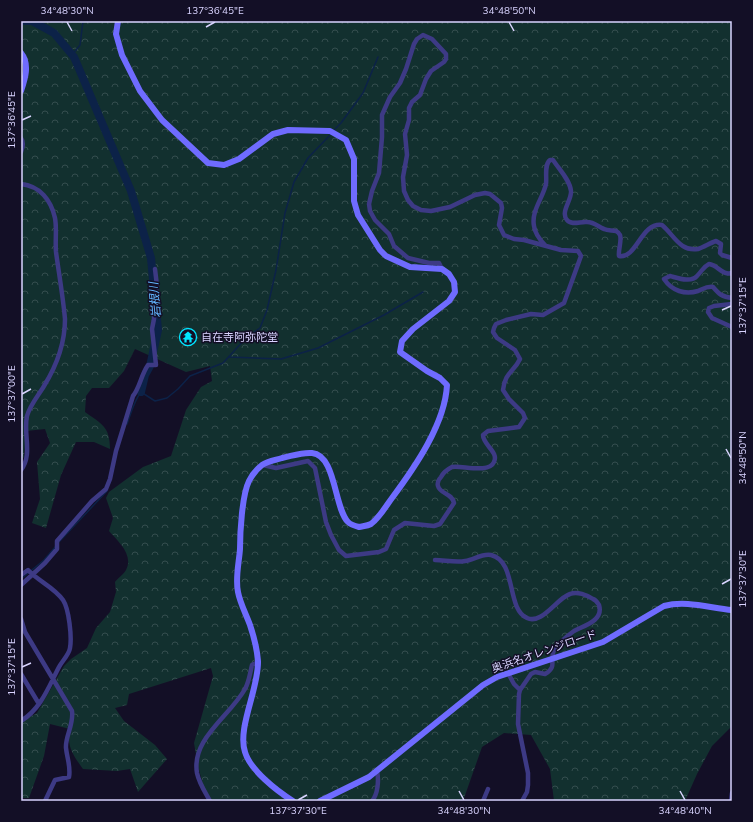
<svg xmlns="http://www.w3.org/2000/svg" width="753" height="822" font-family="'Nunito Sans','Noto Sans JP',sans-serif">
<style>
.forest{fill:url(#forest-crowns)}
.lines{fill:none;stroke-linecap:round;stroke-linejoin:round}
.stream{stroke:#0c2248;stroke-width:1.5}
.river{stroke:#0c2248;stroke-width:8}
.street{stroke:#3d3a85;stroke-width:4.5}
.secondary{stroke:#6f6bff;stroke-width:6}
.ticks{fill:none;stroke:#d9d4ff;stroke-width:1.5}
.labels{text-anchor:middle;stroke-width:3;stroke-linejoin:round;paint-order:stroke}
.poi-label{font-size:11px;fill:#d9d4ff;stroke:#130f26;text-anchor:start}
.street-label{font-size:11px;fill:#d9d4ff;stroke:#130f26}
.water-label{font-size:12px;font-style:italic;fill:#62b6ff;stroke:#130f26}
.neatline{fill:none;stroke:#d9d4ff;stroke-width:1.5}
.ticks-label{font-size:10px;text-anchor:middle;fill:#d9d4ff}
</style>
<defs>
<pattern id="forest-crowns" width="20" height="18" patternUnits="userSpaceOnUse"><rect width="20" height="18" fill="#12302f"/><path d="M2 6a3 3 0 1 1 6 0M12 15a3 3 0 1 1 6 0" fill="none" stroke="#344d4e"/></pattern>
</defs>
<rect width="100%" height="100%" fill="#130f26"/>
<!-- forest -->
<path class="forest" d="M21 21H732V726L712 746 697 774 685 801H554L550 769 531 735 504 733 482 747 463 801H210L203 785 198 766 194 743 213 676 211 668 129 694 127 705 115 708 124 721 155 745 167 759 138 792 130 769 117 771 83 769C74 756 66 747 70 729L50 724 44 756 29 798H21V722L37 713 64 666 71 659 87 648 96 628 110 612 116 592 115 582C118 578 124 574 126 570 134 555 118 541 109 531L113 518 106 498 109 492 143 467 171 456 186 410 201 387 212 381 210 366 186 372 135 349 124 371 109 388H92L86 396 85 412C102 424 110 427 110 449L94 442H76L61 475 46 528 32 523 40 499 37 462 50 443 45 429 26 431 24 457 21 460Z"/>
<g class="lines">
<!-- stream -->
<path class="stream" d="M72 55 80 45 83 21
M333 131 341 123 363 93 378 57
M229 357 281 359 318 348 384 315 423 292
M127 424C131 413 134 401 141 392L155 401 167 398 178 389 190 376 223 363 246 338 260 328 267 310 276 270 285 213 294 182 308 158 331 134
M58 543 107 491
M21 579 44 560 56 546"/>
<!-- river -->
<path class="river" d="M24 21H32L54 33 74 57 131 191 151 258 158 330 150 366 145 375 141 392"/>
<!-- street -->
<path class="street" d="M21 138C24 142 23 147 21 152
M21 184C40 186 51 200 55 218 57 229 55 241 56 252 59 274 63 297 65 319 65 344 57 365 44 386 38 396 30 405 27 416 23 433 33 455 21 470
M545 245C540 240 535 234 534 226 531 211 543 198 546 184 547 176 544 165 550 160H553C559 169 570 180 571 191 572 200 560 212 567 220 572 226 581 221 587 222 595 222 598 227 604 229 608 231 612 230 616 231 618 232 619 233 620 235 622 241 618 250 619 256 637 259 641 222 662 225 674 235 680 252 698 249 704 247 710 243 716 241L721 244 720 253 722 255 732 258
M732 273C722 276 718 265 709 264 703 267 702 271 697 276 691 283 678 278 670 276L664 279C672 291 685 295 698 291 703 289 707 286 713 287 719 294 722 297 732 298
M732 304 714 306 709 308 708 312 712 318 732 327
M263 465 276 468 308 461 315 468 326 522 331 535 339 550 346 556 379 552 386 549 394 530 405 523 434 526 440 524 454 503C452 493 440 494 438 486 437 483 439 479 441 477 443 473 448 469 452 467 461 465 489 474 494 462 499 452 483 445 483 435L488 431 519 427 525 418 523 413 509 399 503 390C505 372 514 372 520 359L515 350 497 338 493 332 494 328 496 324 506 320 531 314 543 315 564 303 581 256 578 251 561 250 524 240 514 239 504 235 499 225 502 208 501 203 490 194 485 193 475 195 450 207 431 211 421 210 413 206 408 200 404 191 403 177 407 155 405 134 409 120V108L412 102 420 95 426 79 431 71 444 62 446 59V54L432 39 423 35 417 39 414 44 406 69 400 83 390 97 382 115V137L379 173 372 191 369 204 370 211 375 220 389 234 394 246 408 258 429 263H439L442 269
M435 560C444 560 456 563 465 561 474 560 482 553 491 555 517 561 506 609 527 618 542 625 557 598 570 594 577 591 587 595 593 599 596 600 597 602 599 605 604 621 583 626 574 631 567 636 559 643 554 650 549 660 558 667 545 674L535 672 531 674 520 690 519 694 518 724 528 773V785L527 792 522 801
M21 575 28 570C38 581 54 587 63 600 69 609 72 637 70 648 69 655 62 661 59 667 49 686 41 709 21 721
M21 585 45 563 57 549V541L92 501 106 489 110 479 116 451 133 396C140 387 141 375 148 365H156L152 329 154 319V303L157 286 155 269
M21 619 25 632 72 711C74 725 65 736 66 748 67 758 71 767 69 777L55 780 45 801
M508 673 514 684 520 690
M21 674 39 704
M210 801C205 792 199 783 197 773 191 739 230 716 245 689 249 682 250 673 252 665L258 662
M372 801C378 794 379 780 377 771
M483 801 488 789
M731 801 732 793"/>
<!-- secondary -->
<path class="secondary" d="M118 21 116 34 122 55 140 91 162 120 208 163 224 165 239 159 273 134 288 130 330 131 346 140 354 159V201L358 215 380 250 386 256 410 267 442 269 449 274 454 282 455 292 449 301 413 329 402 341 400 352 427 371 440 378 447 385C445 424 415 467 392 498 386 506 380 517 371 524 367 526 363 526 359 527 355 526 351 525 348 522 334 508 336 455 312 453 302 452 292 456 282 458 276 460 268 461 262 465 257 469 252 475 249 481 242 495 240 533 240 549 239 563 235 578 238 592 240 603 246 614 250 625 254 637 257 649 258 661 259 688 237 728 245 752 250 770 277 791 293 801
M21 53C30 64 25 79 21 91
M320 801 369 777 483 685 497 677 603 642 664 606C686 600 710 608 732 610"/>
</g>
<!-- ticks -->
<path class="ticks" d="M67 22 72 31M509 22 514 31M206 27 215 22M22 120 31 116M722 310 731 306M22 394 31 389M726 449 731 458M722 584 731 579M22 667 31 663M459 791 464 800M680 791 685 800M298 800 307 795"/>
<!-- icons -->
<defs>
<g id="temple-ring" transform="scale(0.9)"><circle r="9.5" fill="#130f26" stroke="#00e5ff" stroke-width="1.5"/><path d="M0-6L5-2H3V0L6.5 2.5H4V6H1.5V3h-3V6H-4V2.5H-6.5L-3 0V-2H-5Z" fill="#00e5ff"/></g>
</defs>
<g fill-rule="evenodd">
<use href="#temple-ring" x="188" y="337"/>
</g>
<g class="labels">
<!-- poi labels -->
<g class="poi-label">
<text x="201" y="341">自在寺阿弥陀堂</text>
</g>
<!-- street labels -->
<g class="street-label">
<text transform="translate(544 651) rotate(-19)" y="4">奥浜名オレンジロード</text>
</g>
<!-- water labels -->
<g class="water-label">
<text transform="translate(155 300) rotate(-95)" y="4">岩根川</text>
</g>
</g>
<!-- border -->
<rect width="753" height="822" fill="none" stroke="#130f26" stroke-width="44"/>
<rect x="22" y="22" width="709" height="778" class="neatline"/>
<g class="ticks-label">
<text x="67" y="14">34°48'30"N</text>
<text x="215" y="14">137°36'45"E</text>
<text x="509" y="14">34°48'50"N</text>
<text transform="translate(11 120) rotate(-90)" y="4">137°36'45"E</text>
<text transform="translate(742 306) rotate(-90)" y="4">137°37'15"E</text>
<text transform="translate(11 394) rotate(-90)" y="4">137°37'00"E</text>
<text transform="translate(742 458) rotate(-90)" y="4">34°48'50"N</text>
<text transform="translate(742 579) rotate(-90)" y="4">137°37'30"E</text>
<text transform="translate(11 667) rotate(-90)" y="4">137°37'15"E</text>
<text x="298" y="814">137°37'30"E</text>
<text x="464" y="814">34°48'30"N</text>
<text x="685" y="814">34°48'40"N</text>
</g>
</svg>
